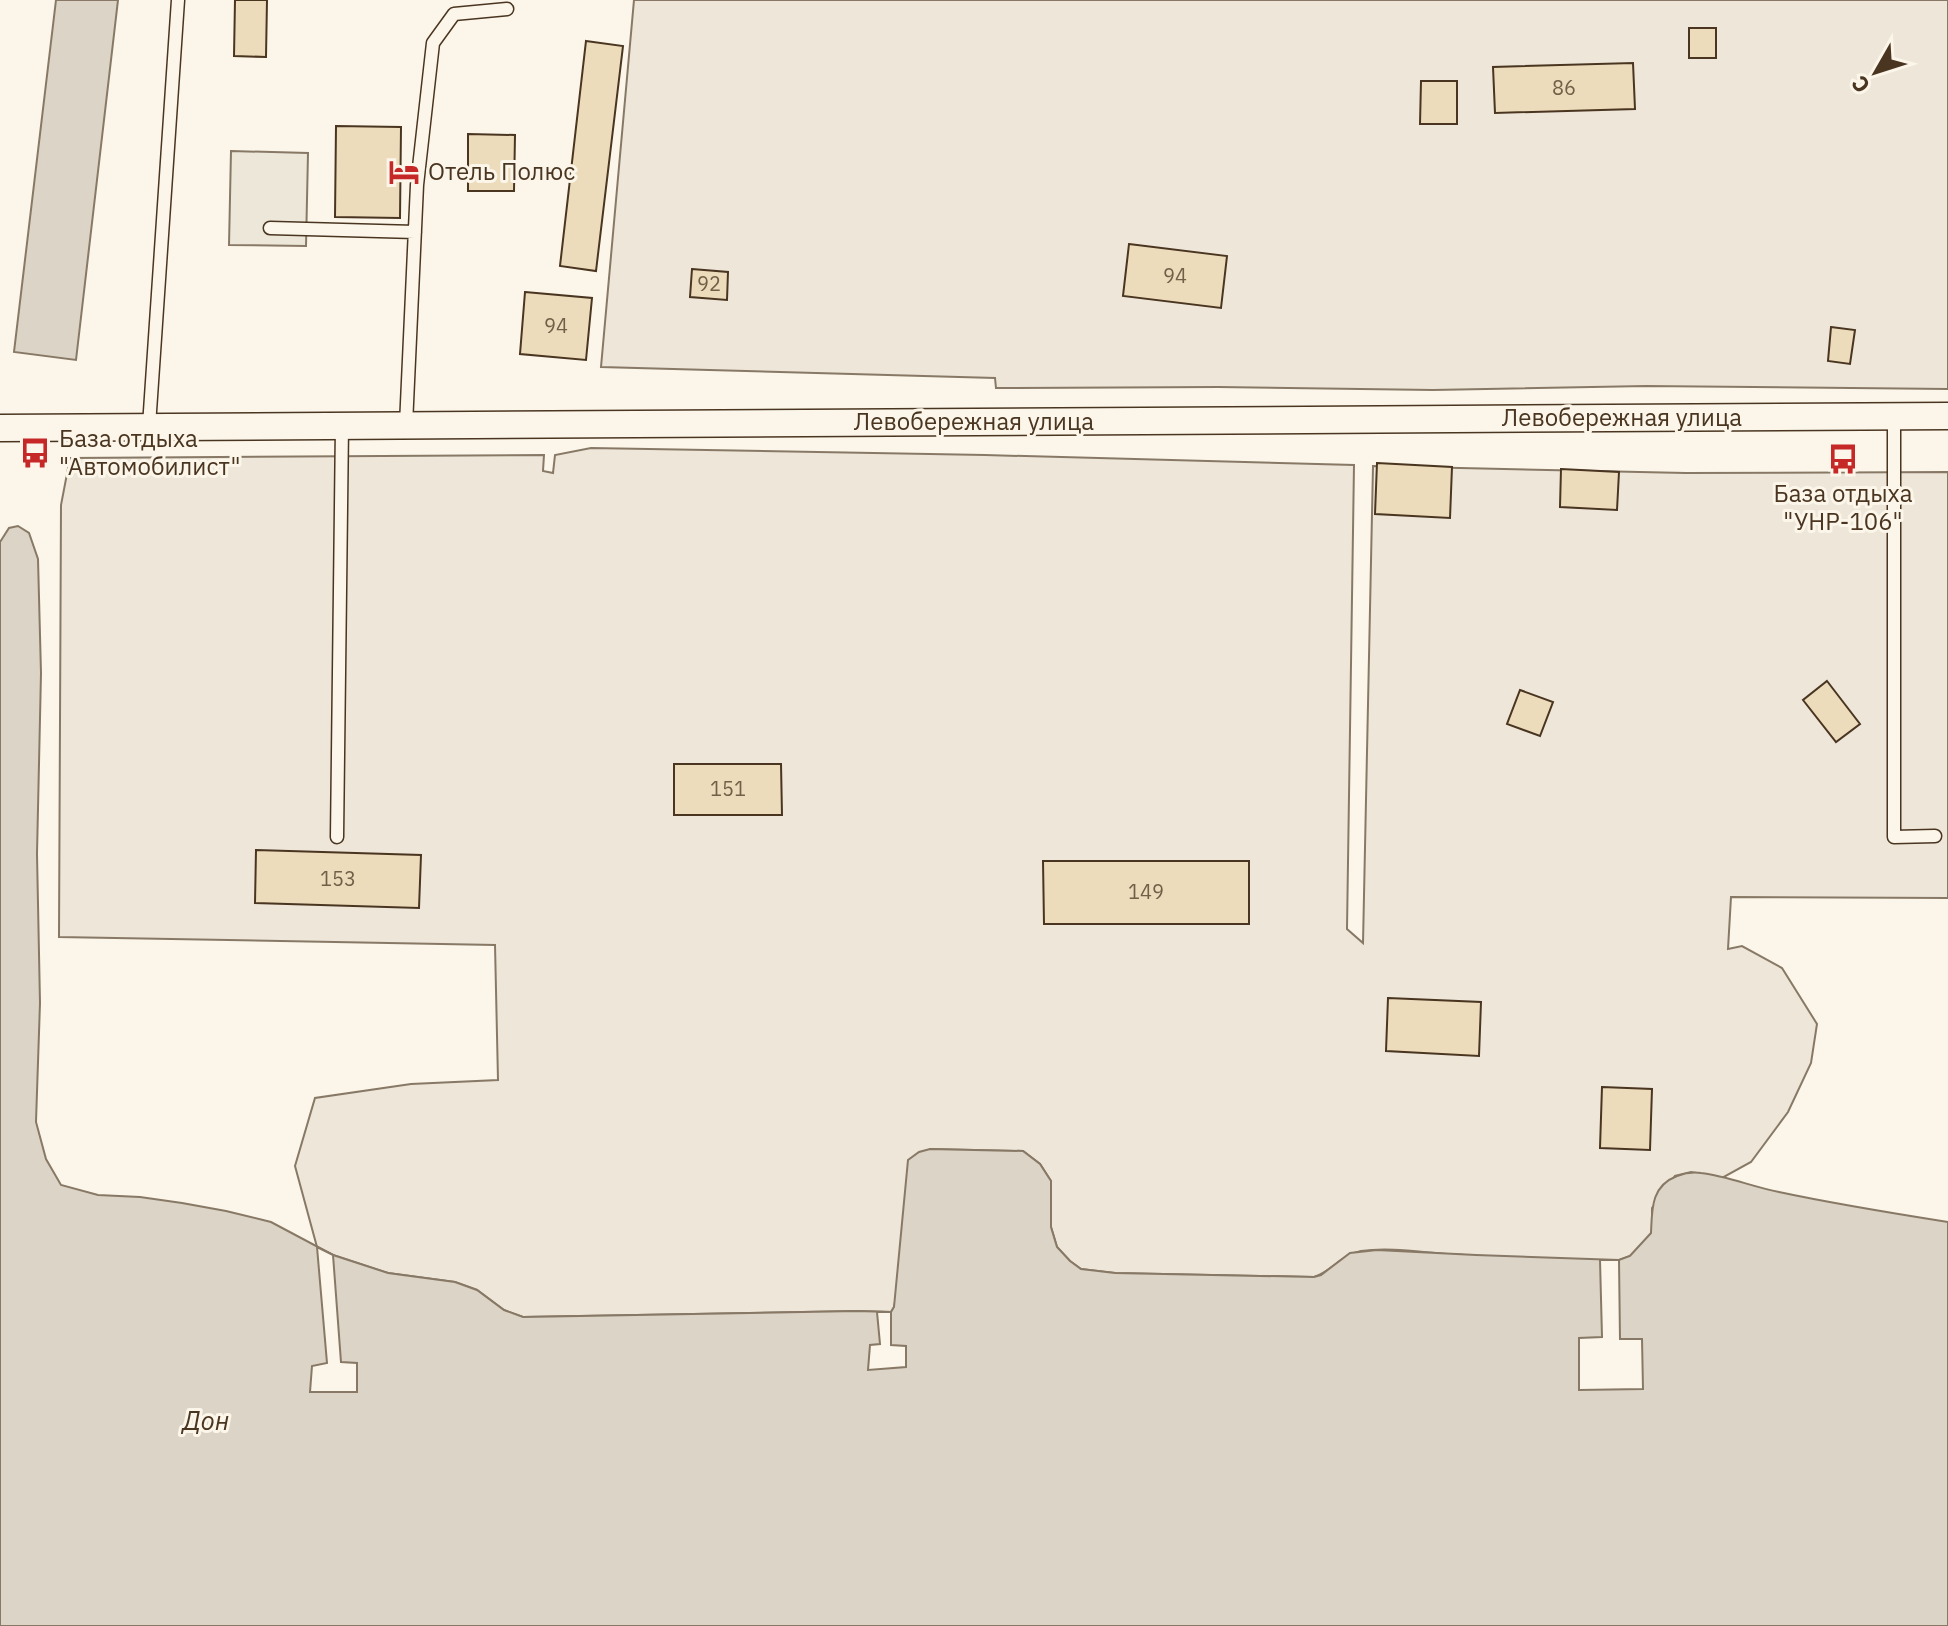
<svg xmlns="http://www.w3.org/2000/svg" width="1948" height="1626" font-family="'IBM Plex Sans',sans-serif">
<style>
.green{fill:#ede6d9;stroke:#887966;stroke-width:2}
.parking{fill:#ede7d9;stroke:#887966;stroke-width:2}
.water{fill:#dcd4c6;stroke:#887966;stroke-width:2}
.pier{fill:#fbf6e9;stroke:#887966;stroke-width:2}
.building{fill:#ecdcbc;stroke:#4a3520;stroke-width:2}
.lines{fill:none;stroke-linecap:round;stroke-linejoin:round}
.service-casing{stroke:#4a3520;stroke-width:15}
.minor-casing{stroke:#4a3520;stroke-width:29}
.service{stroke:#fbf6e9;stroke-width:12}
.minor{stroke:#fbf6e9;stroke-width:26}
.labels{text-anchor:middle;stroke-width:6;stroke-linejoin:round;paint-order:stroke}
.number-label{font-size:20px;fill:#725f47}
.poi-label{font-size:24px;fill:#4a3520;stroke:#fbf6e9;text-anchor:start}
.street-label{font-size:24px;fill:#4a3520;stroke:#fbf6e9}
.water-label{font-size:26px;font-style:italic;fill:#4a3520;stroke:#fbf6e9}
</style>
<rect width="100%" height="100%" fill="#fbf6e9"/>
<!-- green -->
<path class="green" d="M634 0H1948V389L1646 386 1433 390 1218 387 996 388 995 378 601 367Z
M591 448 985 455 1354 465 1347 929 1363 943 1373 466 1686 473 1948 472V898L1731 897 1728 949 1742 946 1782 968 1817 1024 1811 1063 1788 1112 1751 1162 1722 1178 1691 1172 1675 1176 1652 1208V1233L1630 1256 1619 1260C1562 1261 1504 1257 1447 1254 1419 1252 1389 1247 1361 1251 1342 1254 1331 1272 1314 1277L1115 1273 1081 1269 1070 1261 1057 1247 1051 1227V1181L1040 1164 1023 1151 930 1149 894 1307 891 1312 857 1311 523 1317 504 1310 477 1290 455 1282 388 1273 333 1255 317 1247 295 1166 315 1098 411 1084 498 1080 495 945 59 937 61 505 70 458 544 455 543 471 553 473 555 455Z"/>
<!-- parking -->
<path class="parking" d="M231 151 308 153 306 246 229 245Z"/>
<!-- water -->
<path class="water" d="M56 0H118L76 360 14 352Z
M18 526 29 533 38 559 41 673 37 854 40 1003 36 1122 46 1159 61 1185 98 1195 140 1197 182 1203 226 1211 271 1222 333 1255 388 1273 455 1282 477 1290 504 1310 523 1317 857 1311 891 1312 894 1307 908 1160 919 1152 930 1149 1023 1151 1040 1164 1051 1181V1227L1057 1247 1070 1261 1081 1269 1115 1273 1314 1277 1321 1275 1350 1253 1377 1250 1476 1255 1619 1260 1630 1256 1651 1233C1652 1209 1651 1186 1677 1176 1685 1173 1694 1172 1701 1173 1727 1176 1753 1187 1779 1192 1835 1204 1891 1213 1948 1222V1626H0V542L9 528Z"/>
<!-- pier -->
<path class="pier" d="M317 1247 333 1255 341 1362 357 1363V1392H310L312 1366 327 1363Z
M1600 1260H1619L1620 1339H1642L1643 1389 1579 1390V1338L1602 1337Z
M877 1312H891V1345L906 1346V1367L868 1370 870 1345 880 1344Z"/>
<!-- building -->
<path class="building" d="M235 0H267L266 57 234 56Z
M1689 28H1716V58H1689Z
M586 41 623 46 596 271 560 266Z
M1633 63 1635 109 1495 113 1493 67Z
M1421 81H1457V124H1420Z
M336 126 401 127 400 218 335 217Z
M468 134 515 135 514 191H468Z
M1129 244 1227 256 1221 308 1123 296Z
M692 269 728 272 727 300 690 297Z
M525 292 592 298 586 360 520 354Z
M1831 327 1855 330 1850 364 1828 361Z
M1377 463 1452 467 1450 518 1375 514Z
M1561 469 1619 472 1617 510 1560 507Z
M1827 681 1860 724 1836 742 1803 700Z
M1520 690 1553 702 1540 736 1507 724Z
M674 764H781L782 815H674Z
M256 850 421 855 419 908 255 903Z
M1043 861H1249V924H1044Z
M1388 998 1481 1002 1479 1056 1386 1051Z
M1602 1087 1652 1089 1650 1150 1600 1148Z"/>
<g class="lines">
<!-- service casing -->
<g class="service-casing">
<path id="service" d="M270 228 415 232
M1894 416V837L1935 836
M406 425 417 185 433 43 454 14 507 9
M149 426 178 0
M337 837 342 425"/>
</g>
<!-- minor casing -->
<g class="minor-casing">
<path id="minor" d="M0 428 1948 416"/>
</g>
<!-- service -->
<use href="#service" class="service"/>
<!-- minor -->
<use href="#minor" class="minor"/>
</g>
<!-- icons -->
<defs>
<g id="hotel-bare" transform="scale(2.4)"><path d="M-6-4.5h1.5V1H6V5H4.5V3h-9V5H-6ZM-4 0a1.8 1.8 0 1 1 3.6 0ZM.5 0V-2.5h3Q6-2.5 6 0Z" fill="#c62828" stroke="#fbf6e9" stroke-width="2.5" paint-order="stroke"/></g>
<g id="bus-bare" transform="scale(2.4)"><path d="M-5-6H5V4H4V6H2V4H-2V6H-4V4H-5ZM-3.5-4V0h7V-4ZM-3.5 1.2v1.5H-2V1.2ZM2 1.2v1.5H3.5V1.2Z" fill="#c62828" stroke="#fbf6e9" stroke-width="2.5" paint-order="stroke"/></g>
</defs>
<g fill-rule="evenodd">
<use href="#hotel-bare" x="404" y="172"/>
<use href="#bus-bare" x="35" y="453"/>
<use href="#bus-bare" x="1843" y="459"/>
</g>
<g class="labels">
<!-- number labels -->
<g class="number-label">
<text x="1564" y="95">86</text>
<text x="1175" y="283">94</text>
<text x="709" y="291">92</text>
<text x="556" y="333">94</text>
<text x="728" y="796">151</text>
<text x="338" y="886">153</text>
<text x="1146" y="899">149</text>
</g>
<!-- poi labels -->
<g class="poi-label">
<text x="428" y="180">Отель Полюс</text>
<text x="59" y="447">База отдыха<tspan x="59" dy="28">"Автомобилист"</tspan></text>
<text x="1843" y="502" text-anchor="middle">База отдыха<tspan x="1843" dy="28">"УНР-106"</tspan></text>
</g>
<!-- street labels -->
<g class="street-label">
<text x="1622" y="426">Левобережная улица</text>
<text x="974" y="430">Левобережная улица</text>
</g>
<!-- water labels -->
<g class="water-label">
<text x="206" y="1430">Дон</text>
</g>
</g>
<!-- north arrow -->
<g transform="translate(1876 72) rotate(231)" stroke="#fbf6e9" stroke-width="6" paint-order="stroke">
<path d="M0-6L14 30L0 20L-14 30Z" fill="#4a3520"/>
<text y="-12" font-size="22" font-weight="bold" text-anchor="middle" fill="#4a3520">С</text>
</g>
</svg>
